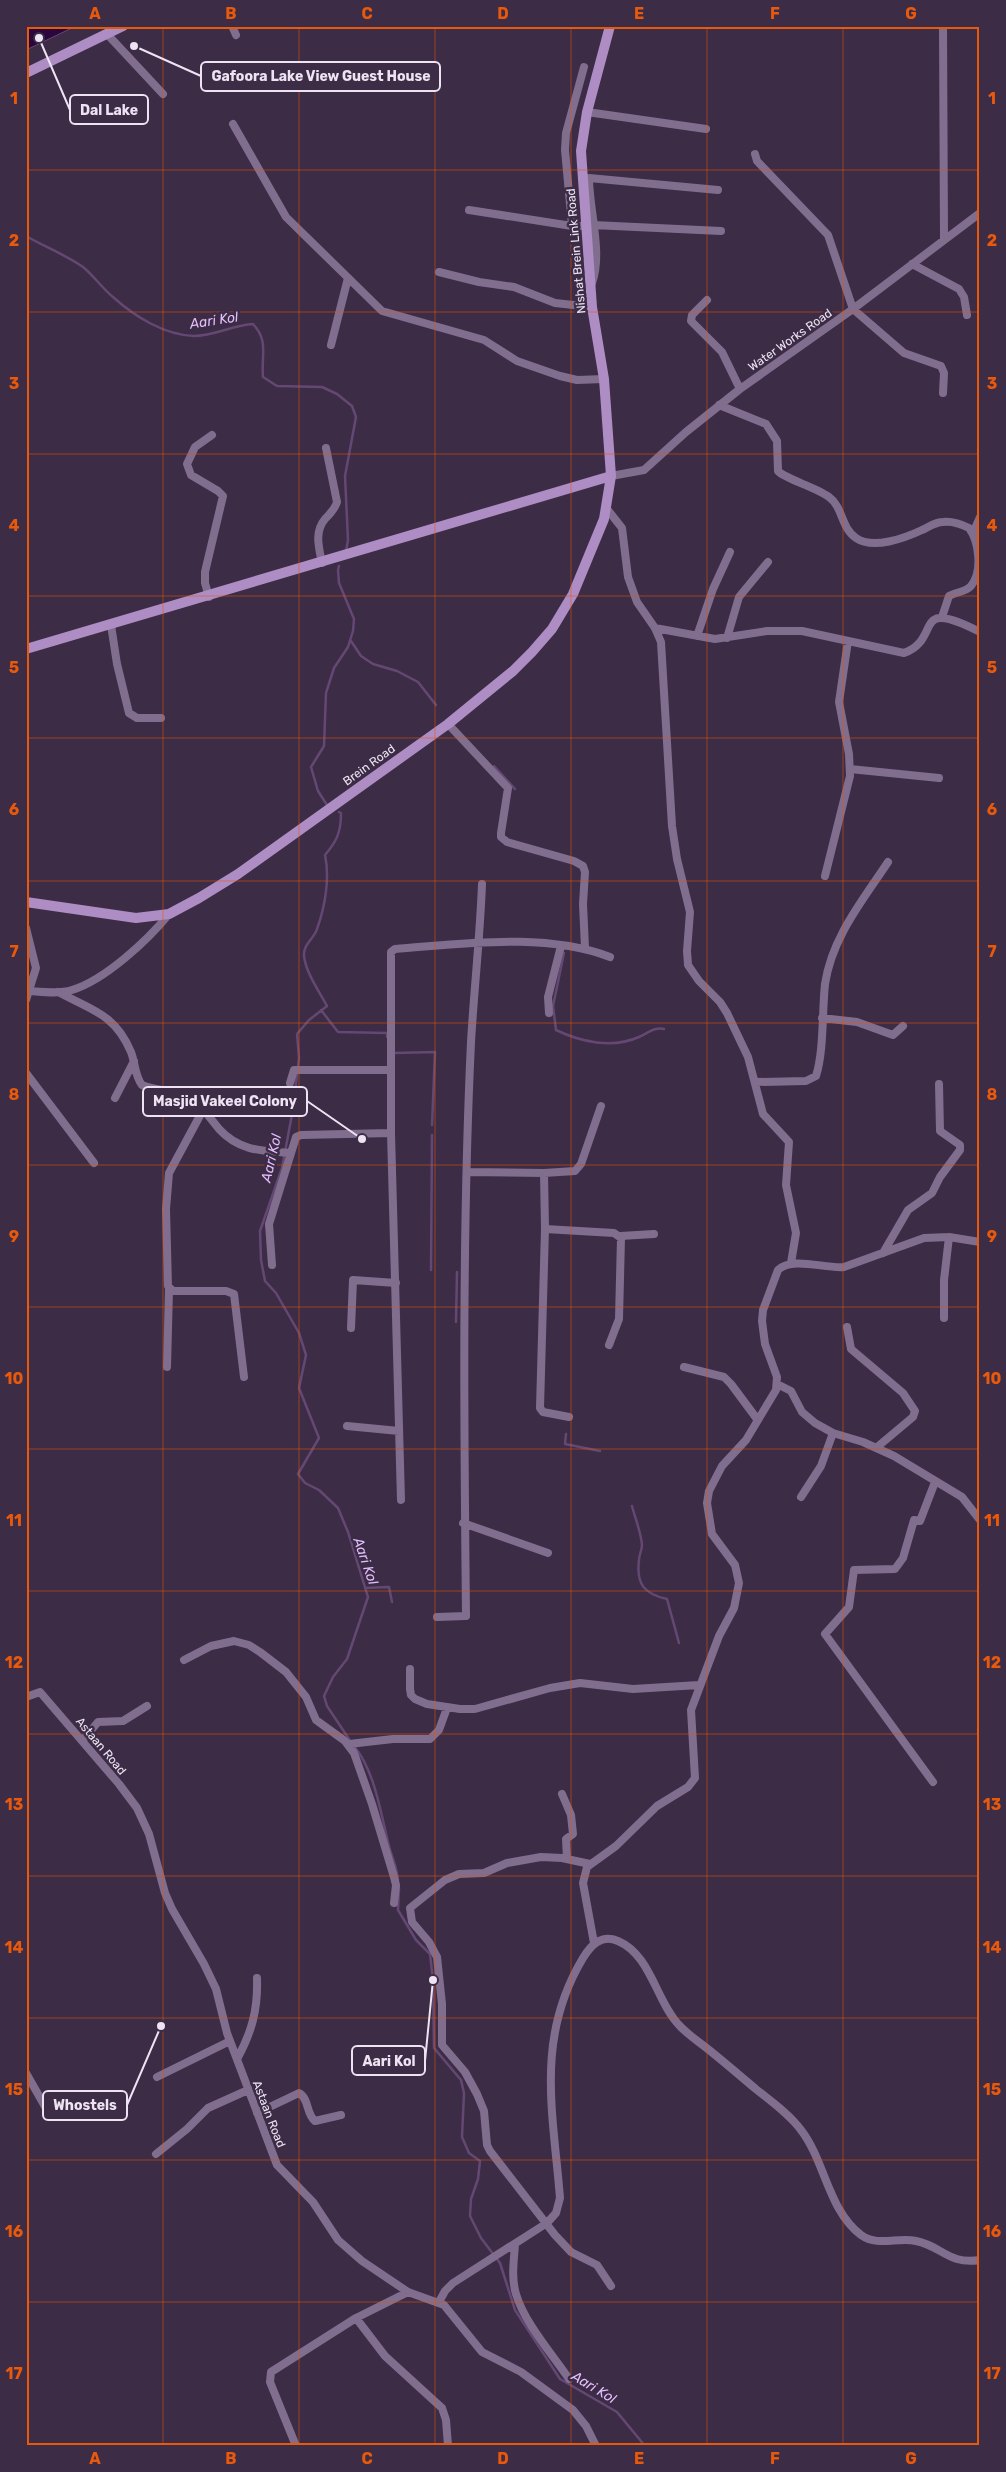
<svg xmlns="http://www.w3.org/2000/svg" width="1006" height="2472" font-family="Rubik,sans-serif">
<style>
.water{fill:#2a063c;stroke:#644873}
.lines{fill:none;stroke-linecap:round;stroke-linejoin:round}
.stream{stroke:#644873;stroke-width:2.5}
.street{stroke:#816e8f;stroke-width:8}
.secondary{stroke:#ad8dc3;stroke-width:10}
.grid{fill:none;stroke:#e8590c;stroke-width:1;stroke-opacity:0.55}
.labels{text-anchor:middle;stroke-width:5;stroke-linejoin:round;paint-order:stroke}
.street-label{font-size:12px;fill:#ede3f3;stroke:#3c2c46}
.water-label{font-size:14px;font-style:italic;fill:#e3befc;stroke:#3c2c46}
.leader{fill:none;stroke:#ede3f3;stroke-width:2}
.callout-dot{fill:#ede3f3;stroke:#3c2c46;stroke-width:2}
.callout{fill:#3c2c46;stroke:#ede3f3;stroke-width:2}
.callout-label{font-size:14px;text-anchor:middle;font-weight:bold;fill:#ede3f3}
.neatline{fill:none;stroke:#e8590c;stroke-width:2}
.grid-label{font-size:16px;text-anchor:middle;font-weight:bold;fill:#e8590c}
</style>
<rect width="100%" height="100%" fill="#3c2c46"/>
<!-- water -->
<path class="water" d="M26 26H76L26 50Z"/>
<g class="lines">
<!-- stream -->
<path class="stream" d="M26 236C45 247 66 255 83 267 94 276 102 288 113 297 134 316 164 335 194 336 214 336 233 325 253 324 269 341 261 355 263 377L277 386 322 387 337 394 352 406 356 417 345 476 348 540 346 551
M351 641 361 656 373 664 397 671 418 682 436 705
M494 766 515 789
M327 805 318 791 311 767 324 746 326 693 334 668 348 647 353 631 354 619 339 583 338 570 339 566
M339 812 341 813C341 832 337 841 325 855 330 878 325 907 317 929 314 939 303 944 304 956 306 973 319 991 327 1006L309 1020 297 1034 299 1058 293 1109 282 1168 260 1231 261 1260 265 1281 276 1293 299 1333 306 1355 299 1388 319 1438 298 1474 305 1483 319 1490 338 1508 348 1532 368 1597 347 1659 333 1677 324 1696 327 1706 351 1742
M564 953 553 1006 556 1030C581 1042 612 1049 639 1037 648 1033 654 1027 664 1029
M321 1010 338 1032 387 1033V1037
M394 1053 435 1052 432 1125
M431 1270 432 1135
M456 1322 457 1272
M566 1434 565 1444 600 1451
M632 1506C635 1518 641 1532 642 1545 642 1550 639 1555 639 1560 636 1584 644 1594 667 1599L679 1643
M365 1588 389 1587 392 1602
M354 1746C375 1771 381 1815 389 1846 392 1858 397 1867 398 1880
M399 1888 398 1910 416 1940 430 1954 433 1980 434 2048 461 2080 464 2093 462 2137 469 2153 480 2161 478 2179 471 2199 470 2216 481 2238 500 2263 515 2310 560 2379 617 2412 645 2446"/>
<!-- street -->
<path class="street" d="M232 26 236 35
M943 26 944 240
M107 34 163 94
M587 112 706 129
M233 124 286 217 382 311 484 340 517 361 560 376 577 380 604 379
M755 154 757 161 828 235 853 309 904 353 941 366 944 373 943 393
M469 210 572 226H587
M593 225 721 231
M572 226 565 150 566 133 584 67
M912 264 959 289 964 297 967 315
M439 272 479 282 514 287 555 303 592 307
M592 283C603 254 589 209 589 178L718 190
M707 300 692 315 691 321 722 352 740 389
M331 345 348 278
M719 405 766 424 777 441 778 471C785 479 816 487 829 497 843 507 841 528 856 538 873 550 905 538 922 530 929 527 935 522 943 522 952 521 961 524 969 528 979 541 983 572 971 586 966 592 956 592 949 596L942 617
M611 476 644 470 686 432 740 389 853 309 980 213
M607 509 622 528 628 577 637 602 655 628 661 642 672 826 677 859 690 912 687 951 688 965 699 981 720 1002 727 1013 748 1057 763 1114 789 1142 786 1185 796 1233 791 1263
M973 533 980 517
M322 563C319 548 314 532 325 519 330 514 335 509 337 502L326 448
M209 597 205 583V572L223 496 218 491 191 475 187 464 195 447 212 435
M111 625 117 664 129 713 137 718H161
M655 628 715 639 767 631H802L904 653C943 639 910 596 980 632
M697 636 713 589 730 552
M727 638 739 597 768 562
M448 724 508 788 501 833V837L507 842 574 861 583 866 585 872 583 904 585 948
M850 769 939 778
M825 876 850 776 849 754 839 702 848 641
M26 928 36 968 26 1000
M30 991C44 992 59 994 72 990 105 980 148 940 169 914
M58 992C92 1010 115 1014 131 1052 135 1062 135 1077 142 1085 158 1092 175 1089 190 1098 202 1106 210 1118 219 1129 239 1151 262 1151 290 1153
M549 1013 548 997 561 946
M822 1018 857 1022 893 1035 903 1026
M26 1073 94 1163
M756 1082 806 1081 816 1076C824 1051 822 1012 825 984 832 937 863 900 888 862
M290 1083 294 1070H391
M115 1098 134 1061
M203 1110 169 1173 166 1209 168 1286 173 1291H226L234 1294 244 1377
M467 1172 544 1173 575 1171 581 1164 601 1106
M544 1173 545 1229 540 1408 543 1412 569 1417
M545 1229 614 1233 621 1238 619 1319 609 1345
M620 1236 654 1234
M883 1253 908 1210 932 1193 940 1177 960 1150V1145L940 1131 939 1084
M272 1265 269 1224 296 1137 301 1135 391 1133
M944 1318V1280L949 1237
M847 1327 851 1349 903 1393 915 1411 913 1417 876 1448
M351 1328 353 1280 396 1283
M167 1367 169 1289
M684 1367 724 1377 731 1384 757 1419
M777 1384 791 1391 802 1412 815 1423 833 1433 863 1442 894 1456 962 1497 980 1520
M347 1426 399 1431
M801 1497 821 1466 833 1433
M401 1500 391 1133V952L395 949C463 944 545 932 610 957
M463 1523 548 1553
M437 1617 466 1616C464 1425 462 1233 471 1042 474 990 480 937 482 884
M184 1660 211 1646 234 1641 249 1645 260 1652 286 1672 306 1697 316 1720 345 1741 354 1753 372 1804 394 1877 396 1885 394 1903
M410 1669V1689L411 1695 415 1699 427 1704 460 1709H475L550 1688 580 1683 633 1689 699 1685
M26 1697 40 1692 119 1784 137 1808 149 1834 165 1893 172 1909 204 1964 216 1989 227 2033 277 2165 313 2202 338 2240 362 2261 408 2292 444 2305 482 2352 521 2372 573 2410 586 2426 596 2446
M82 1741 98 1722 123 1721 147 1706
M349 1744 393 1739H430L439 1730 447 1708
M933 1782 825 1634 849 1607 854 1570 895 1569 903 1558 914 1520 920 1521 935 1482
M562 1794 571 1815 573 1834 566 1839 567 1859
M590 1864 562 1858 541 1857 507 1863 484 1873 459 1874 445 1880 410 1908 412 1922 429 1942 437 1957 442 2004V2045L465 2072 477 2094 484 2111 487 2145 490 2151 555 2235 571 2252 597 2265 611 2286
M594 1943 583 1883 587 1867 616 1846 657 1806 688 1787 695 1778 691 1710 719 1636 734 1608 739 1583 735 1565 712 1534 707 1503 709 1491 722 1466 746 1440 776 1390 777 1377 765 1344 762 1321 763 1310 778 1270C792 1256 825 1269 844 1267L924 1238 949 1237 980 1242
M237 2059C252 2032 258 2009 257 1978
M26 2073 47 2110
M157 2077 230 2041
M257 2113 299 2093C309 2098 306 2114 315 2121L341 2115
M156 2154 187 2129 208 2108 248 2090
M515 2244C514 2260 511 2278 516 2294 524 2322 552 2354 569 2379
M439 2302 445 2291 453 2283 547 2223 556 2213 560 2198C553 2111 535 2038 583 1958 591 1945 601 1934 618 1941 651 1955 656 2001 679 2025 686 2033 695 2039 704 2046 722 2060 739 2075 757 2090 772 2102 789 2114 801 2130 825 2161 828 2210 861 2235 878 2247 897 2237 916 2241 942 2246 948 2265 980 2260
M356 2318 385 2356 442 2408 446 2420 448 2446
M296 2446 270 2382 271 2372 356 2318 408 2292"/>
<!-- secondary -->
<path class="secondary" d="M26 73 123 26
M26 649 611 476
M26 902 136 918 169 914 199 898 238 874 448 724 513 671 532 652 552 629 573 594 604 519 611 476 604 379 592 307 581 151 587 112 610 26"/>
</g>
<!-- grid -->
<path class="grid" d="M163 26V2446M299 26V2446M435 26V2446M571 26V2446M707 26V2446M843 26V2446M26 170H980M26 312H980M26 454H980M26 596H980M26 738H980M26 881H980M26 1023H980M26 1165H980M26 1307H980M26 1449H980M26 1591H980M26 1734H980M26 1876H980M26 2018H980M26 2160H980M26 2302H980"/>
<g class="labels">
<!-- street labels -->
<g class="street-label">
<text transform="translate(576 251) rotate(-95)" y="4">Nishat Brein Link Road</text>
<text transform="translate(790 340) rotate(-35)" y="4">Water Works Road</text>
<text transform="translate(369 765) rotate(-36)" y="4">Brein Road</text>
<text transform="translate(101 1746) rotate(50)" y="4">Astaan Road</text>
<text transform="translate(269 2114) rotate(69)" y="4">Astaan Road</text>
</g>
<!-- water labels -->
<g class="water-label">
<text transform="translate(214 320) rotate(-9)" y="5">Aari Kol</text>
<text transform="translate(271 1158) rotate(-77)" y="5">Aari Kol</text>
<text transform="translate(366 1561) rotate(71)" y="5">Aari Kol</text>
<text transform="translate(594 2387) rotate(31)" y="5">Aari Kol</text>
</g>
</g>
<!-- callouts -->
<path class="leader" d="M134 46L201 76M39 38L70 110M362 1139L307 1101M433 1980L425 2061M161 2026L127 2105"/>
<g class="callout-dot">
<circle cx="134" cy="46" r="5"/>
<circle cx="39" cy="38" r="5"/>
<circle cx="362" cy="1139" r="5"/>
<circle cx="433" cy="1980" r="5"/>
<circle cx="161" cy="2026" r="5"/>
</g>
<g class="callout">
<rect x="201" y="62" width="239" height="29" rx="5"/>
<rect x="70" y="95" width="78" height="29" rx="5"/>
<rect x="143" y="1087" width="164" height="29" rx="5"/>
<rect x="352" y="2046" width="73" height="29" rx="5"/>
<rect x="43" y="2091" width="84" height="29" rx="5"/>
</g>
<g class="callout-label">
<text x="321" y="81">Gafoora Lake View Guest House</text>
<text x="109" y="115">Dal Lake</text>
<text x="225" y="1106">Masjid Vakeel Colony</text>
<text x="389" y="2066">Aari Kol</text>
<text x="85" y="2110">Whostels</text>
</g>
<!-- border -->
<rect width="1006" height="2472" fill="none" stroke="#3c2c46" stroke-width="55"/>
<rect x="28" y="28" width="950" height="2416" class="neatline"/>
<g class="grid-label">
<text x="95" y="19">A</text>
<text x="231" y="19">B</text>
<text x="367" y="19">C</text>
<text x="503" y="19">D</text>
<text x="639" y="19">E</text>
<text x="775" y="19">F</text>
<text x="911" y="19">G</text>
<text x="14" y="104">1</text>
<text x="992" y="104">1</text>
<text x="14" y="246">2</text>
<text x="992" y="246">2</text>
<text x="14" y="389">3</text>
<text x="992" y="389">3</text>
<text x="14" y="531">4</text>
<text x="992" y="531">4</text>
<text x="14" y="673">5</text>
<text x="992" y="673">5</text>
<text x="14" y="815">6</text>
<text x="992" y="815">6</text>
<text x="14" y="957">7</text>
<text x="992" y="957">7</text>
<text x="14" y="1100">8</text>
<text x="992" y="1100">8</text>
<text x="14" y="1242">9</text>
<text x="992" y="1242">9</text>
<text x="14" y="1384">10</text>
<text x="992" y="1384">10</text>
<text x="14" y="1526">11</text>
<text x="992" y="1526">11</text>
<text x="14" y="1668">12</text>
<text x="992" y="1668">12</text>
<text x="14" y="1810">13</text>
<text x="992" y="1810">13</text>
<text x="14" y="1953">14</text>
<text x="992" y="1953">14</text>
<text x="14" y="2095">15</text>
<text x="992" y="2095">15</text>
<text x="14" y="2237">16</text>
<text x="992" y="2237">16</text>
<text x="14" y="2379">17</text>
<text x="992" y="2379">17</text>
<text x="95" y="2464">A</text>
<text x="231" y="2464">B</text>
<text x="367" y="2464">C</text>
<text x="503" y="2464">D</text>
<text x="639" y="2464">E</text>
<text x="775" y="2464">F</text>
<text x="911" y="2464">G</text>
</g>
</svg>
